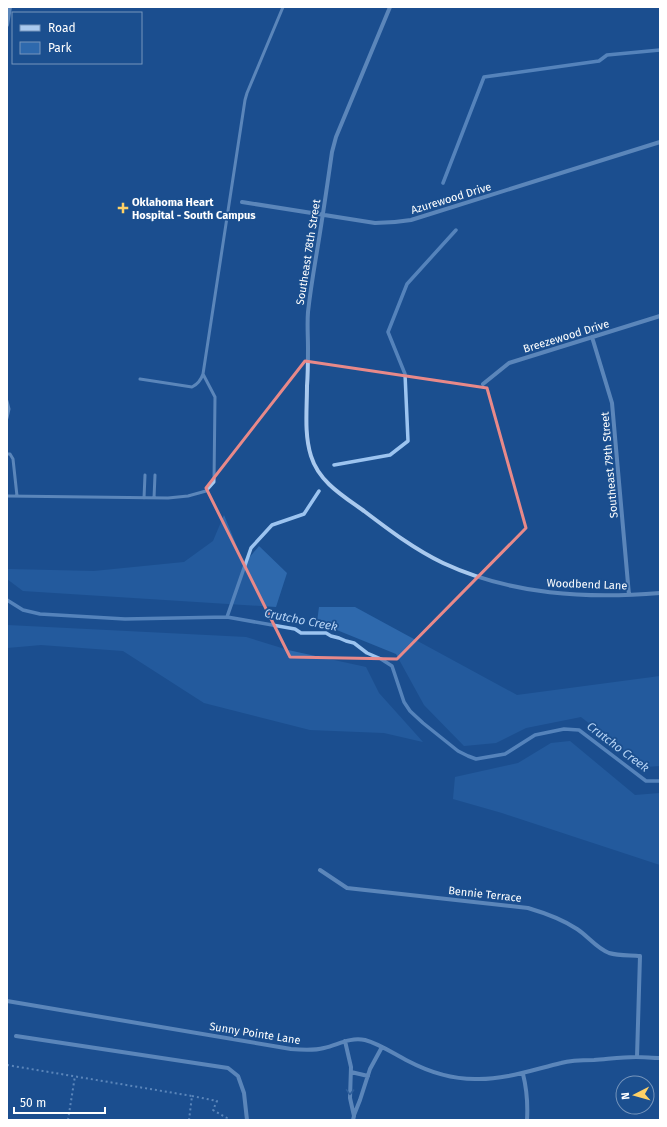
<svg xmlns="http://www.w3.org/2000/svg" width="667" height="1127" font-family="'Fira Sans',sans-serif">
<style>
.green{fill:#2e69ad}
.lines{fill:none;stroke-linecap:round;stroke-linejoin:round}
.stream{stroke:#9cc4f0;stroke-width:3.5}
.path{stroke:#a9c9ee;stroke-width:2;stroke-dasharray:2 3;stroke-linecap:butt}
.service{stroke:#a9c9ee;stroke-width:3}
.minor{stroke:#a9c9ee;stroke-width:4}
.oneway{stroke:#4674ac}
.marked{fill:none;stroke:#e88989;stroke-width:3;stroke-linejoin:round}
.poi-dot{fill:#ffd166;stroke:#1b4f8f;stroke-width:1.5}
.labels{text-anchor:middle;stroke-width:3.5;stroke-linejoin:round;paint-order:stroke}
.street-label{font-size:11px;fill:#fff;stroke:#1b4f8f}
.poi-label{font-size:11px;font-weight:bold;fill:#fff;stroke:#1b4f8f;text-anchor:start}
.water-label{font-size:12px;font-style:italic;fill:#b5d3f5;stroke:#1b4f8f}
</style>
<rect width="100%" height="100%" fill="#1b4f8f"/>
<!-- green -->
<path class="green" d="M224 515 244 564 259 546 287 573 276 607 23 591 7 579V569L94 571 184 562 213 541Z
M319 607H355L517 695 660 676V766L645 767 581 717 526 728 496 743 464 746 424 705 396 654 317 622Z
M7 625 246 637 288 650 366 667 379 693 423 742 384 733 310 730 204 703 123 651 41 645 7 648Z
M570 741 635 795 660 793V865L502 813 453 799 455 777 518 763 551 743Z"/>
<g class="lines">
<!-- stream -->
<path class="stream" d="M443 183 484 77 599 61 607 55 660 50
M334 465 390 455 408 441 405 374 388 332 407 284 456 230
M7 600 23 610 40 614 125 619 227 617 295 629 301 633H326L331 636 339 638 346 641 354 643 367 653 381 659 392 666 404 702 410 711 423 723 458 751 468 756 476 759 505 754 535 735 564 729 579 730 646 781H660
M227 617 251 548 272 525 304 514 319 491"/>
<!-- path -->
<path class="path" d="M7 1065 192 1096 189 1120
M192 1096 217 1101 213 1110 227 1118V1120
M7 1106V1112
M68 1120 75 1076"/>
<!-- service -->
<path class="service" d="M140 379 192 387C198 384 201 380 203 374L245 100 247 93 283 7
M7 401 9 409 7 418
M7 454H10L13 459 17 496
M7 496 168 498 188 496 206 491 214 482 215 397 203 374
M144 498 145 475
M154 498 155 475"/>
<!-- minor -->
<path class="minor" d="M390 7 336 137 332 152C327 187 322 222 316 257 313 275 310 294 308 312 307 324 308 336 308 348 308 360 308 373 307 386 307 409 304 434 311 456 319 482 343 496 364 511 389 530 414 549 443 563 512 595 586 599 660 593
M7 25 10 7
M242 202 375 223C387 223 399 222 411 220L660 142
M592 337 612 403 629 595
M483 384 509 363 660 316
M320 870 347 888 528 908C545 913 562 919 577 929 588 936 596 948 609 953 619 956 631 955 640 956L637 1057
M7 1001 291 1049C302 1050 313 1051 324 1048 338 1045 349 1037 365 1040 380 1044 394 1054 408 1061 429 1072 451 1079 475 1079 504 1080 532 1070 561 1063 571 1060 583 1060 594 1060 608 1059 622 1057 636 1057 644 1057 652 1058 660 1058
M16 1036 228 1068 238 1076 244 1093 247 1120
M345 1041 351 1067 350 1098 354 1116 353 1120
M351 1072 368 1076
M523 1074C527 1090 528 1103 527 1120
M354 1115 360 1100 370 1069 382 1047"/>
</g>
<!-- one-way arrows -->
<defs><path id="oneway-chevron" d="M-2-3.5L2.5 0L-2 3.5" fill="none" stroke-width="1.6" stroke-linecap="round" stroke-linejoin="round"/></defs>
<use class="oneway" href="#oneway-chevron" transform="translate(350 1092) rotate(92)"/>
<!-- marked area -->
<path d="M0 0H667V1127H0ZM305 361 487 388 526 528 397 659 290 657 206 488Z" fill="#1b4f8f" fill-opacity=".55" fill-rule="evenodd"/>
<path class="marked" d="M305 361 487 388 526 528 397 659 290 657 206 488Z"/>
<!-- markers -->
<path class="poi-dot" d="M121 202h4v4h4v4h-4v4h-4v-4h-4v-4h4z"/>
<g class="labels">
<!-- street labels -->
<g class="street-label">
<text transform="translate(451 198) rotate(-17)" y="4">Azurewood Drive</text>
<text transform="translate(308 252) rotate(-81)" y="4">Southeast 78th Street</text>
<text transform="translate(566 336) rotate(-17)" y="4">Breezewood Drive</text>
<text transform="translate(609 465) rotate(-95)" y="4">Southeast 79th Street</text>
<text transform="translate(587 584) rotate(2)" y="4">Woodbend Lane</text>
<text transform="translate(485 894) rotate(6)" y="4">Bennie Terrace</text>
<text transform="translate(255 1033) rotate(9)" y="4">Sunny Pointe Lane</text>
</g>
<!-- poi labels -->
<g class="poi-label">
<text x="132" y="206">Oklahoma Heart<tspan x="132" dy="13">Hospital - South Campus</tspan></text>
</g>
<!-- water labels -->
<g class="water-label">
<text transform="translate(301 620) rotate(11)" y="4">Crutcho Creek</text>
<text transform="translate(618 747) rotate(37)" y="4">Crutcho Creek</text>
</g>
</g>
<!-- border -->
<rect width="667" height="1127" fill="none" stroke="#ffffff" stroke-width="16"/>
<!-- legend -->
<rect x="12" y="12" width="130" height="52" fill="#1b4f8f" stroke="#7695bc"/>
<rect x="20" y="25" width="20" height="6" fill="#a9c9ee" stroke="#7695bc"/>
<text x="48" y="32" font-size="12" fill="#ffffff">Road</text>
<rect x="20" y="42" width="20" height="12" fill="#2e69ad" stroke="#7695bc"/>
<text x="48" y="52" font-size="12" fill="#ffffff">Park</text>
<!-- north arrow -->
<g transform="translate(635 1095) rotate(264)"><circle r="19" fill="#1b4f8f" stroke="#7695bc"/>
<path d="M0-3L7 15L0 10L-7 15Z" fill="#ffd166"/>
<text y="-6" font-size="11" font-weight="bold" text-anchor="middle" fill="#ffffff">N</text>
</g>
<!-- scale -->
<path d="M14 1107v6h91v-6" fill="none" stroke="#ffffff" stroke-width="2"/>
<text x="20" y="1107" font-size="12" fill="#ffffff" stroke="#1b4f8f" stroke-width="3" paint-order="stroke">50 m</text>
</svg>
